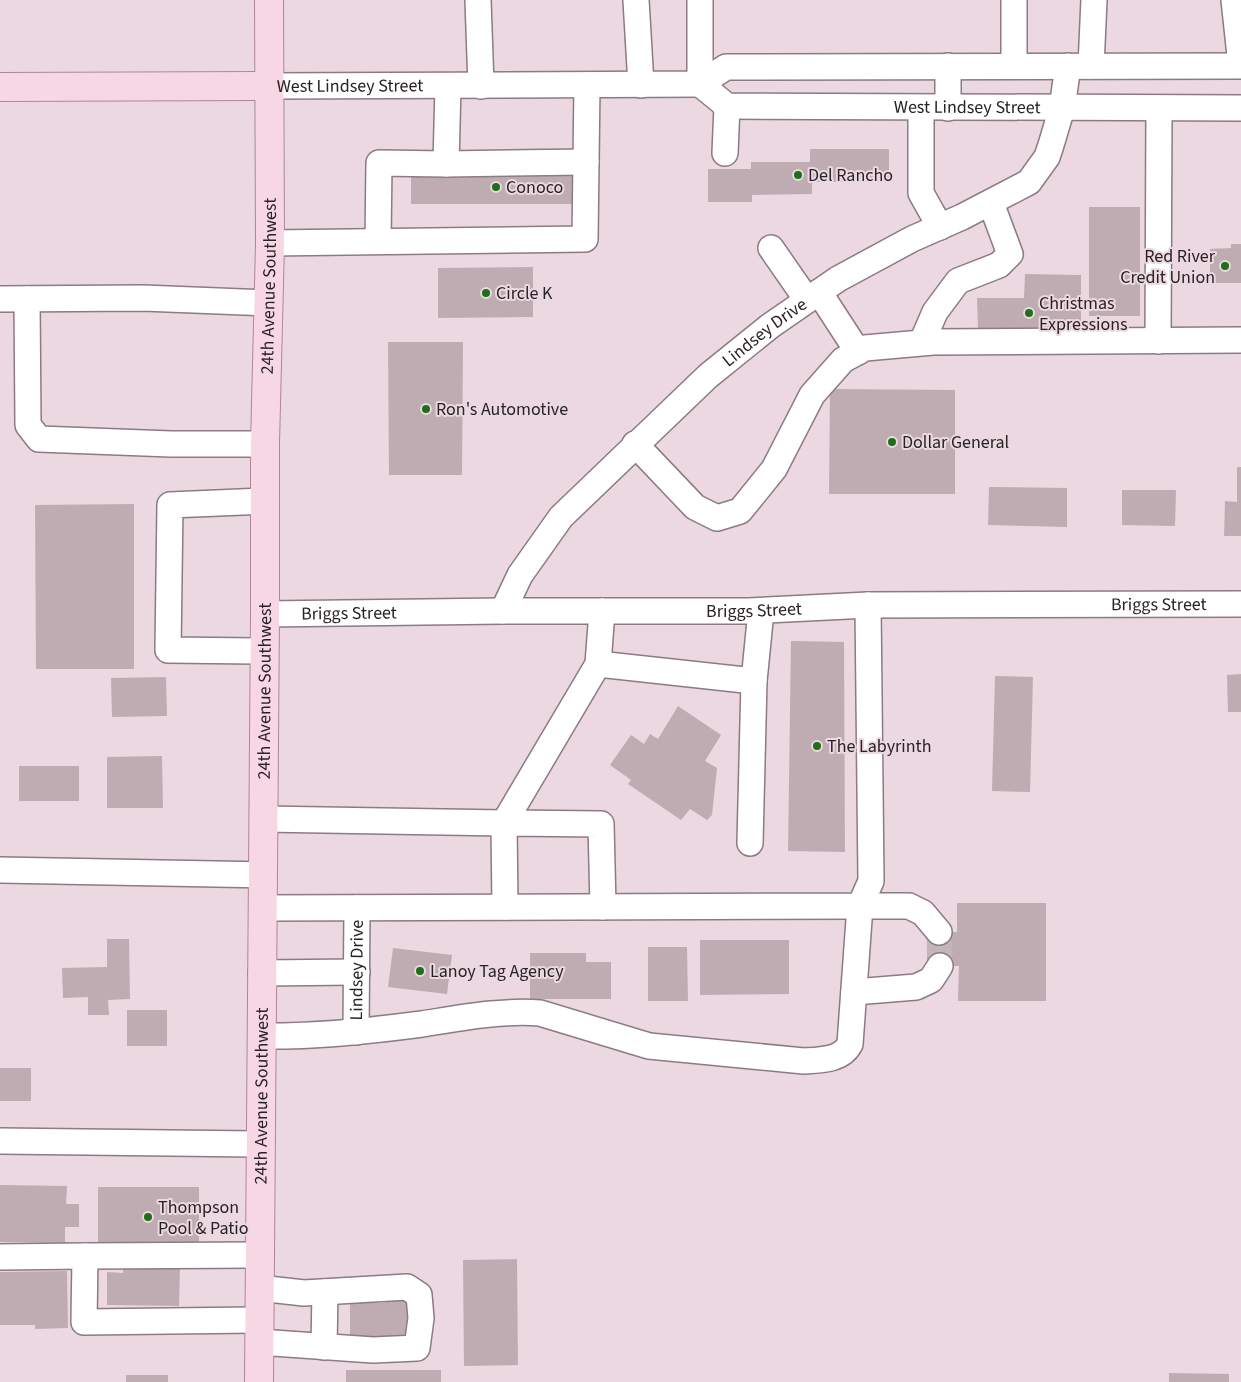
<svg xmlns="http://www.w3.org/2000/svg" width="1241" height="1382" font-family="'Source Sans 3',sans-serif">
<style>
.building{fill:#bfacb3}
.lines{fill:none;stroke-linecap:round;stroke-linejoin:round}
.minor-tunnel{stroke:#c4b4bb;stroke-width:25;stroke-dasharray:25 12;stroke-linecap:butt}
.minor-casing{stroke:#8c7b82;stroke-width:28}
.major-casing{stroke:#ad8796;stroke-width:30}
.minor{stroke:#fff;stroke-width:25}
.major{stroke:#f8d7e5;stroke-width:28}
.poi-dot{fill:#1e6f17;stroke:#ebd8e0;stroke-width:2}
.labels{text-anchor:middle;stroke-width:4;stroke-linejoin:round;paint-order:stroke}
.street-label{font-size:18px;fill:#292225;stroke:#ebd8e0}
.poi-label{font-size:18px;fill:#292225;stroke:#ebd8e0;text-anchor:start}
</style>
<rect width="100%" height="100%" fill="#ebd8e0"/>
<!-- building -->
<path class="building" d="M810 149H889V182H812V194L752 195V202H708V169H751V162H810Z
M411 169H580V204H411Z
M1089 207H1140V316H1089Z
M1231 244H1241V283H1210V249L1231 248Z
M533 267V317L438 318V268Z
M1025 274 1081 275V327L978 329 977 298H1024Z
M388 342H463L462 475H389Z
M830 389 955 390V494H829Z
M1237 467H1241V536H1224L1225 501 1237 502Z
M989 487 1067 488V527L988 525Z
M1122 490H1176L1175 526 1122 525Z
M134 504V669H36L35 505Z
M791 641 844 642 845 852 788 851Z
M1241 674V712H1228L1227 675Z
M995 676 1033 677 1030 792 992 791Z
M166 677 167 716 112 717 111 678Z
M678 706 721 735 705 761 717 768 712 815 707 820 690 809 681 820 628 784 631 780 610 765 631 735 644 744 650 734 658 739Z
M162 756 163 808H107V757Z
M19 766H79V801H19Z
M957 903H1046V1001H958L959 966H927V932H957Z
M107 939H129L130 999 108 1000 109 1015H88V997L63 998 62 968 107 967Z
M700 940H789V994L700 995Z
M648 947H687L688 1001H648Z
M393 948 452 955 447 994 388 987Z
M530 953H586V962H611V999H530Z
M127 1010H167V1046H127Z
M0 1068H31V1101H0Z
M0 1185 67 1186 66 1204H79V1227H65V1243L0 1242Z
M98 1187H199V1248H98Z
M517 1259 518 1365 464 1366 463 1260Z
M123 1266 180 1268 179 1306 107 1305V1272L123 1273Z
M67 1271 68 1328 35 1329V1325H0V1272Z
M386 1295 411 1296V1344H350V1303H385Z
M346 1370H441V1382H346Z
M1169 1373 1229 1374V1382H1169Z
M126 1375H168V1382H126Z"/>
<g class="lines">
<!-- minor-tunnel -->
<path class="minor-tunnel" d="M939 932 940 966"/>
<!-- minor casing -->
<g class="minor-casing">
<g id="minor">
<path d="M478 0 481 86"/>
<path d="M636 0 641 85"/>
<path d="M1234 0 1241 65"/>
<path d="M948 66V108"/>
<path d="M1014 66V0"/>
<path d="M1091 66 1094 0"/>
<path id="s1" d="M700 84 727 106 1241 108"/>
<path d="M700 84V0"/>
<path id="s2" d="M270 86 700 84 726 67 1241 66"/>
<path d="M921 108V193L940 227"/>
<path d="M725 153 727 106"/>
<path d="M446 164 586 162"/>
<path d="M378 241 379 163 446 164 448 86"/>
<path d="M270 243 585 239 587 85"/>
<path d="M771 248 807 300"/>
<path d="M819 292 858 352"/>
<path d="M0 299 143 298 269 303"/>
<path d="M27 299 28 425 39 439 171 444H265"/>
<path d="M1158 341 1159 108"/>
<path d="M922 342 935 312 958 281 999 265 1010 254 991 203"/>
<path d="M635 444 695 507 717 518 740 511 774 469 812 395 843 360 865 348 933 342 1241 340"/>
<path d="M265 501 170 505 168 650 265 651"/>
<path id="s3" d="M503 611 520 575 561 517 708 376 770 326 838 279 912 239 962 217 1029 182 1047 157 1051 145 1062 108 1068 66"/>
<path id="s4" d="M265 614 503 611H749L868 605 1241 604"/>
<path d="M598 664 754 681 761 611"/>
<path d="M263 819 504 823 598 664 602 611"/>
<path d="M750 843 754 681"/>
<path d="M0 870 263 875"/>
<path d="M505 907 504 823 601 824 603 907"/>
<path d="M263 908 860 906 871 881 868 605"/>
<path d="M261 973 357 972"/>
<path d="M854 992 916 987 931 980 940 966"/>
<path id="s5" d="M356 1032 357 908"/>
<path d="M261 1036C315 1037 369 1031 422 1024 460 1018 501 1010 540 1013L649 1046 804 1061C821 1060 842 1060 850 1044L860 906H909L923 913 939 932"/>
<path d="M0 1141 261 1144"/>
<path d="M259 1255 85 1256 84 1322 259 1320"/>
<path d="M0 1257 85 1256"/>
<path d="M259 1288 304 1293 407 1287 419 1295 421 1318 417 1348 373 1350 259 1342"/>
<path d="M324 1347 325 1292"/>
</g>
</g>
<!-- major casing -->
<g class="major-casing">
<g id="major">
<path d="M0 87 270 86"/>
<path id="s6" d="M259 1382 265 614V444L270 243 269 0"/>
</g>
</g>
<!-- minor -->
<use href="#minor" class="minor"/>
<!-- major -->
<use href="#major" class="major"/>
</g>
<!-- markers -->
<g class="poi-dot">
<circle cx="798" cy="175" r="5"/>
<circle cx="496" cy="187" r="5"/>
<circle cx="1225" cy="266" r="5"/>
<circle cx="486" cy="293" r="5"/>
<circle cx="1029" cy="313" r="5"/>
<circle cx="426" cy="409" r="5"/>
<circle cx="892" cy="442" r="5"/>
<circle cx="817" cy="746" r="5"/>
<circle cx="420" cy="971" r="5"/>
<circle cx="148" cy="1217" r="5"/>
</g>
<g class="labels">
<!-- street labels -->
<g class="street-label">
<text dy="6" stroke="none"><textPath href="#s2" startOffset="80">West Lindsey Street</textPath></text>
<text dy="6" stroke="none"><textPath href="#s1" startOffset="275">West Lindsey Street</textPath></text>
<text dy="6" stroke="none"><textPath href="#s6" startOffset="1096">24th Avenue Southwest</textPath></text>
<text dy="6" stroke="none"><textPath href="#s3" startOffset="386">Lindsey Drive</textPath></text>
<text dy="6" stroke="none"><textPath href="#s4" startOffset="894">Briggs Street</textPath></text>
<text dy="6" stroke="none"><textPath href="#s4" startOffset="489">Briggs Street</textPath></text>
<text dy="6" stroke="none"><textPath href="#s4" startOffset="84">Briggs Street</textPath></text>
<text dy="6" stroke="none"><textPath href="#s6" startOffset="691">24th Avenue Southwest</textPath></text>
<text dy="6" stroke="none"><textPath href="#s5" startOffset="62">Lindsey Drive</textPath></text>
<text dy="6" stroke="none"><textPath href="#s6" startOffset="286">24th Avenue Southwest</textPath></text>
</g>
<!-- poi labels -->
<g class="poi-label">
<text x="808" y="181">Del Rancho</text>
<text x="506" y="193">Conoco</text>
<text x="1215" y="262" text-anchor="end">Red River<tspan x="1215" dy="21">Credit Union</tspan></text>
<text x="496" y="299">Circle K</text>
<text x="1039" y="309">Christmas<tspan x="1039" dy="21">Expressions</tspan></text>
<text x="436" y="415">Ron's Automotive</text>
<text x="902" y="448">Dollar General</text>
<text x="827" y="752">The Labyrinth</text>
<text x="430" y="977">Lanoy Tag Agency</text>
<text x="158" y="1213">Thompson<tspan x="158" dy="21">Pool &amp; Patio</tspan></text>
</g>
</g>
</svg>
